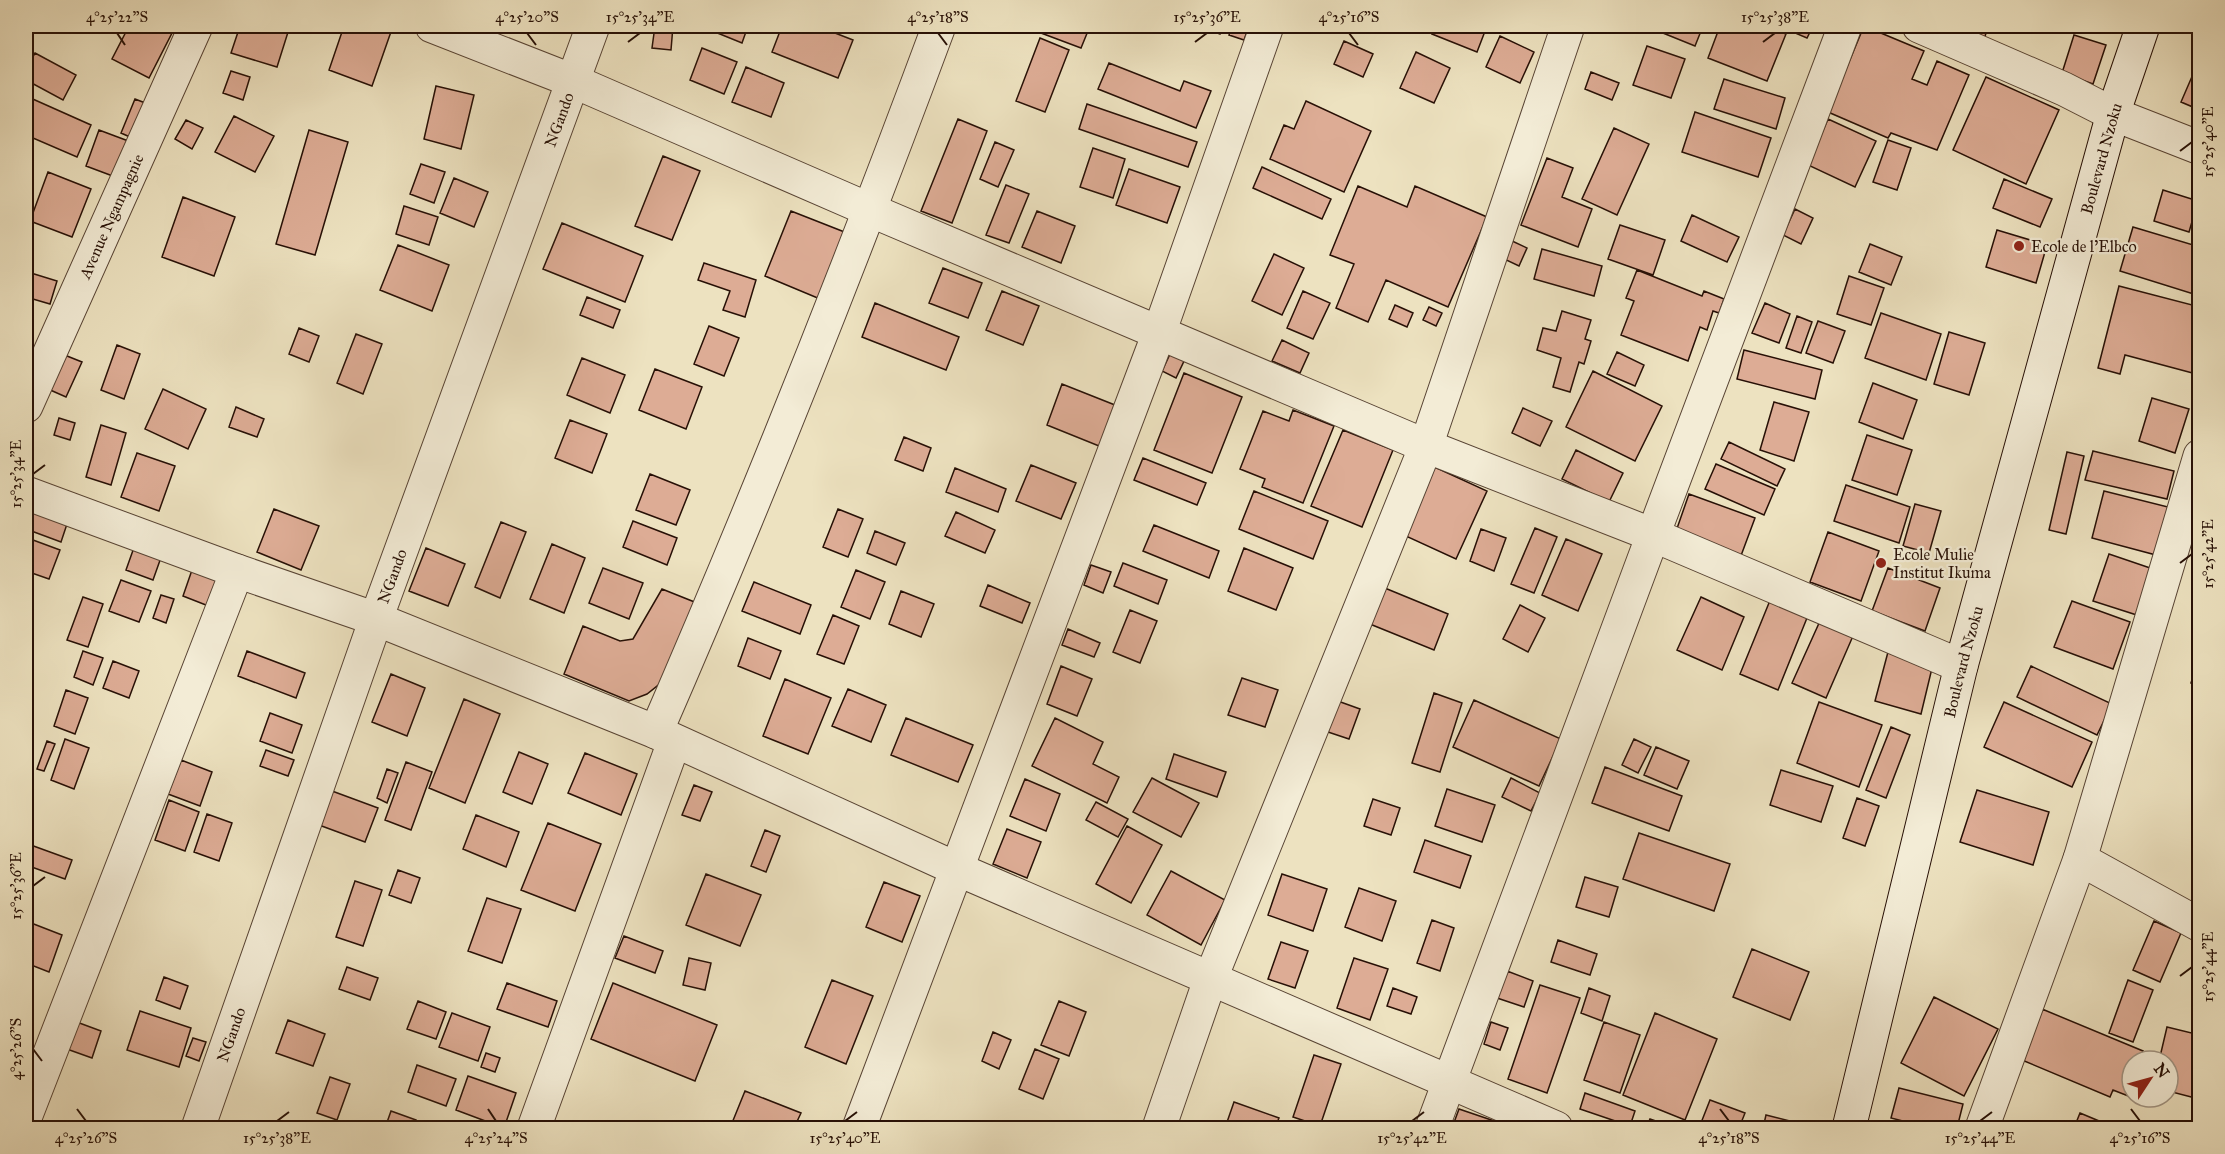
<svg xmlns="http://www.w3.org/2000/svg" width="2225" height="1154" font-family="'IM FELL Great Primer',serif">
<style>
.building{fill:#ddac95;stroke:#271006;stroke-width:1.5}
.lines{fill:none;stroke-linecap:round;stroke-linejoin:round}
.street-casing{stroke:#584434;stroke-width:35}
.secondary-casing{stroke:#271006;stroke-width:35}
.street{stroke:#f3ecd6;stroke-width:33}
.secondary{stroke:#f3ecd6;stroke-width:33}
.ticks{fill:none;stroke:#271006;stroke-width:2}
.poi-dot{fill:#8f2418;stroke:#f3ecd6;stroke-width:2}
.labels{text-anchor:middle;stroke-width:4.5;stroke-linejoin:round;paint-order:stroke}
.street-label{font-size:16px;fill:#271006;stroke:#f3ecd6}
.poi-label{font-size:16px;fill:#271006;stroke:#f3ecd6;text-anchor:start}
.neatline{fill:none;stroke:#271006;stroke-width:2}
.ticks-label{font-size:15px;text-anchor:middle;fill:#271006}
</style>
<rect width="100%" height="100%" fill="#ede2c0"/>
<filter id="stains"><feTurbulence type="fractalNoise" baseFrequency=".00333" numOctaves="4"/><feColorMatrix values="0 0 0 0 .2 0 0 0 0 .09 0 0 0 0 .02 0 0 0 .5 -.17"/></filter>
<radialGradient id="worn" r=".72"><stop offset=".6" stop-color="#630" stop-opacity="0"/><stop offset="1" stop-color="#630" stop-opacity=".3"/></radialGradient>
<!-- building -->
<path class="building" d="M129 26H162L173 31 149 78 112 59Z
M240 26H280L289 29 277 67 231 53Z
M344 26H393L372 86 329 70Z
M655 26H673L671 50 652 48Z
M717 26H748L742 43 715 32Z
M782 26H817L853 40 838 78 772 52Z
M1044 26H1090L1081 48 1041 33Z
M1199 26H1223L1220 34Z
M1233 26H1249L1244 40 1229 35Z
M1436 26H1487L1477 52 1432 34Z
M1654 26H1703L1695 46 1653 29Z
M1720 26H1763L1786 34 1767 81 1708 58Z
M1799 26H1813L1807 38 1795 33Z
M1864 26 1924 51 1912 79 1927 85 1937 61 1969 75 1937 150 1891 133 1888 138 1828 112Z
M1966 26H1988L1984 40 1964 33Z
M2074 35 2106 45 2093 84 2062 73Z
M1500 36 1534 52 1520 83 1486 67Z
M1040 38 1069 50 1045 112 1016 101Z
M1344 41 1373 54 1363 77 1334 64Z
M1647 46 1685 59 1671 98 1633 85Z
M702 48 737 62 724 94 690 80Z
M1416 52 1450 68 1434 103 1400 88Z
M35 53 76 75 63 100 26 80V70Z
M2200 58V110L2181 102Z
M1109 63 1180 91 1184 81 1211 91 1196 128 1098 89Z
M746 67 784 83 771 117 732 102Z
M231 71 250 77 243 100 223 93Z
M1591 72 1619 83 1612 100 1585 89Z
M1986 77 2059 110 2026 184 1953 150Z
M1724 79 1785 98 1776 129 1714 109Z
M436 86 474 95 461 149 424 139Z
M26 96 91 125 77 157 26 135Z
M135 99 153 106 139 141 121 133Z
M1306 101 1371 131 1344 192 1270 159 1284 125 1294 129Z
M1087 104 1197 142 1188 167 1079 129Z
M1695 112 1771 138 1758 177 1682 152Z
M234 116 274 136 255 172 215 152Z
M958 119 987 131 952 223 921 211Z
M1828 119 1876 141 1855 187 1808 165Z
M186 120 203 128 192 149 175 139Z
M1614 128 1649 144 1617 215 1582 199Z
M99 130 131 142 118 178 86 166Z
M309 130 348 142 315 255 276 244Z
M1888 140 1911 148 1897 190 1873 182Z
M995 142 1014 150 998 187 980 179Z
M1093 148 1125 159 1113 198 1080 187Z
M663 156 700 171 672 240 635 226Z
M1547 158 1573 168 1562 197 1592 209 1578 247 1521 225Z
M421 164 445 172 434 203 410 194Z
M1262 167 1331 199 1322 219 1253 188Z
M1129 169 1180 187 1167 223 1116 205Z
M48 172 91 189 72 237 30 221Z
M454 178 488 192 474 227 440 213Z
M2004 179 2052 199 2040 227 1993 208Z
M1006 185 1029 194 1009 243 986 235Z
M1358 186 1407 207 1415 186 1487 217 1448 307 1386 280 1368 322 1336 308 1354 264 1330 255Z
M2163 190 2198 201 2189 232 2154 221Z
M183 197 235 217 214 276 162 257Z
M404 206 438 217 429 245 396 234Z
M1795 209 1813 218 1801 244 1783 235Z
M791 211 847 233 820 299 765 276Z
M1037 211 1075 226 1061 263 1022 247Z
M1692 215 1739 237 1727 262 1681 241Z
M562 223 643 256 625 302 543 269Z
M1620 225 1665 240 1653 275 1608 259Z
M2133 227 2200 247V296L2120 271Z
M1997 230 2047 245 2036 283 1986 267Z
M1510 240 1527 248 1519 266 1502 258Z
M1870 244 1902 257 1891 285 1859 272Z
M398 245 449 265 432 311 380 290Z
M1542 249 1602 266 1594 296 1534 279Z
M1274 254 1304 268 1282 315 1252 301Z
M704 263 756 280 745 317 723 310 730 291 698 280Z
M943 268 982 283 968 318 929 303Z
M1637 270 1702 296 1704 291 1724 299 1719 313 1713 311 1707 330 1700 327 1688 361 1621 335 1634 301 1626 298Z
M31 273 57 281 50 304 26 297Z
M1849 276 1884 288 1871 325 1837 314Z
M2119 286 2200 307V375L2125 355 2120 374 2098 368Z
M1002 291 1039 306 1023 345 986 330Z
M1303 291 1330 303 1313 339 1287 328Z
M587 297 620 310 613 328 580 315Z
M875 303 959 337 946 370 862 337Z
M1765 303 1790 314 1779 343 1752 333Z
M1395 305 1413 313 1407 327 1389 319Z
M1429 307 1442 313 1436 326 1423 320Z
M1562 311 1591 320 1585 339 1591 341 1584 364 1579 362 1570 392 1553 387 1561 358 1537 350 1543 328 1556 331Z
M1881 313 1941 334 1926 380 1865 358Z
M1797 316 1812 322 1801 353 1786 348Z
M1818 321 1845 331 1833 363 1806 353Z
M709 326 739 338 724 376 694 364Z
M299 328 319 336 309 362 289 354Z
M1949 332 1985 343 1969 395 1934 384Z
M356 334 382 344 363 394 337 383Z
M1282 340 1309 353 1300 373 1272 361Z
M117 345 140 354 124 399 101 390Z
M1744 350 1822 370 1815 399 1737 379Z
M1171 352 1185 359 1176 378 1162 371Z
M1617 352 1644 365 1635 386 1607 374Z
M62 354 82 362 66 397 48 389Z
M582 358 625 375 610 413 567 395Z
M655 369 702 387 686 429 639 410Z
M1593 371 1662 406 1635 461 1566 427Z
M1184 373 1242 397 1212 473 1154 450Z
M1873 383 1917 400 1903 439 1859 422Z
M1062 384 1120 407 1104 448 1047 425Z
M163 389 206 409 188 449 145 429Z
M2152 398 2189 409 2175 453 2139 441Z
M1774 402 1809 412 1794 461 1760 450Z
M236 407 264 419 257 437 229 427Z
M1523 408 1552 421 1540 446 1512 433Z
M1293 410 1334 426 1303 503 1262 487 1265 479 1240 469 1263 411 1289 421Z
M59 418 75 423 70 440 54 435Z
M570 420 607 434 592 473 555 458Z
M101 425 126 433 111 485 86 477Z
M1343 430 1393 450 1362 527 1311 506Z
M1867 435 1912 450 1897 495 1852 480Z
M904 437 931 448 923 471 895 460Z
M1729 442 1785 469 1777 486 1721 459Z
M1576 450 1623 473 1609 502 1562 479Z
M2093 451 2174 471 2167 499 2085 480Z
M2067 452 2084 456 2066 534 2049 530Z
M137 453 175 466 159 511 121 497Z
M1143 458 1206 483 1197 505 1134 480Z
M1428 464 1487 491 1456 559 1397 532Z
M1716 464 1775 489 1764 515 1705 489Z
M1031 465 1076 483 1061 519 1016 501Z
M955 468 1006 489 998 512 946 492Z
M650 474 690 490 676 525 636 510Z
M1846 485 1910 507 1899 543 1834 521Z
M1254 491 1328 521 1313 559 1239 529Z
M2104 491 2168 507 2156 555 2092 538Z
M1689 494 1755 518 1739 561 1674 537Z
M1915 504 1941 511 1929 553 1903 546Z
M33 508 68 521 61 542 26 529Z
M274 509 319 526 301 570 257 552Z
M838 509 863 519 848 557 823 547Z
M956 512 995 530 985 553 945 536Z
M633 521 677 538 667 565 623 547Z
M501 522 526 532 500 598 475 587Z
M1154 525 1219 551 1209 578 1143 551Z
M1535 528 1557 537 1534 593 1511 584Z
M1481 529 1506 538 1494 571 1470 561Z
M875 531 905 543 896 565 867 553Z
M1828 532 1879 551 1861 601 1810 582Z
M137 539 164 549 153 580 126 570Z
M1566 539 1602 554 1578 611 1542 595Z
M33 540 60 550 49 579 26 571V562Z
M552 544 585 558 564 613 530 599Z
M426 548 465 564 448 606 409 591Z
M1244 548 1293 568 1276 610 1228 591Z
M2109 554 2159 571 2143 617 2093 601Z
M1123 563 1167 580 1158 604 1114 586Z
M1091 565 1111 572 1103 593 1084 585Z
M603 568 643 583 629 619 589 603Z
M1888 568 1940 588 1925 631 1872 611Z
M192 570 220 580 211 607 183 596Z
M856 570 885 582 870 619 841 607Z
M121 580 151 591 139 622 109 611Z
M754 582 811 605 800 634 742 611Z
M1375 584 1448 614 1434 650 1360 620Z
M988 585 1030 603 1022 623 980 606Z
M662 589 697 603 662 682 647 694 629 701 564 674 583 626 620 641 633 639Z
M901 591 934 604 921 637 889 624Z
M161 595 174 599 166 623 153 618Z
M83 597 103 604 88 647 67 640Z
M1701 597 1744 617 1722 670 1677 650Z
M1771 598 1809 613 1778 690 1740 674Z
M2072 601 2130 622 2113 669 2054 647Z
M1520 605 1545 618 1528 652 1503 639Z
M1130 610 1157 621 1140 663 1113 652Z
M833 615 859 626 844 664 817 654Z
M1820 621 1853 636 1826 698 1792 683Z
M1068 629 1100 643 1094 657 1062 645Z
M748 638 781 651 770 679 738 666Z
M83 651 103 658 93 685 74 677Z
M247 651 305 673 296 698 238 676Z
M1888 652 1933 664 1921 714 1875 701Z
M2200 655V685L2191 683Z
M113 661 139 671 129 698 103 688Z
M1061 666 1092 679 1077 716 1047 704Z
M2031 666 2112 704 2097 735 2017 697Z
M391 674 425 688 407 736 372 722Z
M1242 678 1278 690 1265 727 1228 715Z
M785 679 831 698 808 754 763 736Z
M848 689 886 705 871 742 832 726Z
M66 690 88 698 75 734 54 726Z
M1434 693 1462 703 1440 772 1412 763Z
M464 699 500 714 465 803 429 788Z
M1335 700 1360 709 1349 739 1325 731Z
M1474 700 1561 739 1539 786 1453 747Z
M1819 702 1882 725 1859 787 1797 763Z
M2004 702 2092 742 2072 787 1984 747Z
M270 713 302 725 292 753 260 741Z
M906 718 973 745 958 782 891 755Z
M1055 718 1103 742 1093 764 1119 777 1107 803 1032 766Z
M1891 727 1910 735 1886 798 1866 790Z
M65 739 89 748 74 789 51 780Z
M1634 739 1651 747 1638 773 1622 765Z
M47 741 55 744 44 771 37 769Z
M1656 747 1689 761 1677 789 1644 775Z
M266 750 294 760 288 776 260 766Z
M519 752 548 764 532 804 503 792Z
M585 753 637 774 621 815 568 793Z
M1174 754 1226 772 1217 797 1166 779Z
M181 760 212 772 200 806 168 794Z
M406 762 432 772 411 830 385 820Z
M1605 767 1682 796 1669 831 1592 803Z
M387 769 398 773 387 803 377 798Z
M1781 770 1833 786 1821 822 1770 805Z
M1152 778 1199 803 1181 837 1133 812Z
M1511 778 1540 793 1531 811 1502 797Z
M1025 779 1060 794 1046 831 1010 816Z
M694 785 712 792 700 821 682 815Z
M1447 789 1495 805 1482 842 1435 826Z
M1977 790 2049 812 2033 865 1960 842Z
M332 791 378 808 365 842 319 825Z
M1857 798 1879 806 1865 846 1843 838Z
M1373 799 1400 808 1391 835 1364 826Z
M169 800 199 812 185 851 155 840Z
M1096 802 1128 819 1118 837 1086 820Z
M207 814 232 823 219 861 194 852Z
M476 815 519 832 506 867 463 849Z
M548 823 601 844 575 911 521 890Z
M1127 826 1162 845 1131 903 1096 884Z
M1007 829 1041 842 1027 878 993 864Z
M765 830 780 836 766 872 751 866Z
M1639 833 1730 864 1714 911 1623 879Z
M1425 840 1471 856 1460 888 1414 872Z
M28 844 72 860 65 879 26 865V852Z
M398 870 420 878 411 903 389 895Z
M1171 871 1225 900 1201 945 1147 915Z
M706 874 761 895 740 946 686 925Z
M1282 874 1327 889 1313 931 1268 915Z
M1585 877 1618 887 1609 917 1576 907Z
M355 881 382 890 363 946 336 937Z
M884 882 920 896 902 942 866 927Z
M1359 888 1396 901 1382 941 1345 927Z
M487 898 521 909 502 963 468 951Z
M1432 920 1454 928 1440 971 1417 963Z
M26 921 62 935 49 972 26 963Z
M2154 921 2181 933 2160 982 2133 970Z
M624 936 663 951 655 973 615 958Z
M1558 940 1597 954 1590 975 1551 962Z
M1281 942 1308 951 1295 988 1268 979Z
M1752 949 1809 972 1790 1020 1733 997Z
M689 958 711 963 705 990 683 985Z
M1354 958 1388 969 1370 1020 1337 1008Z
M347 967 378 978 370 1000 339 989Z
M1507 971 1533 981 1524 1007 1497 998Z
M164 977 188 986 180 1009 156 1000Z
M832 980 873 996 846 1064 805 1047Z
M2128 980 2153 990 2133 1042 2109 1033Z
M507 983 557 1001 548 1027 497 1009Z
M613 983 717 1025 695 1081 591 1039Z
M1540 985 1580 998 1547 1093 1508 1079Z
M1393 988 1417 997 1411 1014 1387 1006Z
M1589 988 1610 996 1602 1021 1581 1013Z
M1934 997 1998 1029 1964 1096 1901 1063Z
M418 1001 446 1012 436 1039 407 1029Z
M1059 1001 1086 1012 1069 1056 1041 1045Z
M2042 1009 2143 1051 2138 1061H2132V1076L2130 1081 2132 1082V1097H2137L2136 1099 2113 1090 2110 1097 2022 1060Z
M140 1011 191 1028 179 1067 127 1050Z
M452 1013 490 1027 478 1061 439 1047Z
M1655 1013 1717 1039 1685 1120 1623 1095Z
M288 1020 325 1034 313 1066 276 1053Z
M74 1021 101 1031 92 1058 64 1048Z
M1491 1022 1508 1028 1500 1050 1484 1044Z
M1604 1022 1640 1035 1620 1093 1584 1080Z
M2167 1027 2200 1035 2199 1099 2168 1091V1061H2159Z
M993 1032 1011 1040 999 1069 982 1061Z
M193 1038 206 1042 199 1061 186 1056Z
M1035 1049 1059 1059 1043 1099 1019 1089Z
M486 1053 500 1058 495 1072 481 1067Z
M1314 1055 1341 1064 1320 1126 1293 1117Z
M417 1065 456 1079 446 1106 408 1092Z
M468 1076 516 1093 504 1128 456 1110Z
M330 1077 350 1084 337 1120 317 1113Z
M1899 1088 1963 1104 1957 1128H1930L1891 1118Z
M745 1091 801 1113 794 1128H747L732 1123Z
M1585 1093 1635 1111 1630 1126 1580 1109Z
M1710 1100 1745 1113 1739 1128H1699Z
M1234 1102 1279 1118 1275 1128H1237L1226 1125Z
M1459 1109 1509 1126 1508 1128H1452Z
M391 1111 416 1120 413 1128H385Z
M2080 1113 2111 1126 2110 1128H2074Z
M1766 1115 1794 1122 1792 1128H1763Z
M1650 1119 1676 1128H1646Z"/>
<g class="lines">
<!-- street casing -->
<g class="street-casing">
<g id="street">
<path d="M432 26 573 81 870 210 1426 446 1653 535 1961 666"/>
<path d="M1919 26 2064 89 2113 114 2200 148"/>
<path id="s1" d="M26 406 196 26"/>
<path d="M26 493 237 571 376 619 656 732 957 869 1556 1128"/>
<path d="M656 732C757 500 851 263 939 26"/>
<path d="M2080 859 2200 925"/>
<path d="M26 1115 237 571"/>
<path id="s2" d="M198 1128 376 619 593 26"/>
<path d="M534 1128 674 742"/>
<path d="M859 1128 1159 333 1267 26"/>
<path d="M1159 1128 1210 980 1426 446 1568 26"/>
<path d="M1432 1128 1653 535 1845 26"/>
<path d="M1982 1128 2080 859 2200 456"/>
</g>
</g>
<!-- secondary casing -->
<g class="secondary-casing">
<g id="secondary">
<path id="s3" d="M1849 1128 1961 666 2113 114 2143 26"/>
</g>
</g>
<!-- street -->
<use href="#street" class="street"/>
<!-- secondary -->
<use href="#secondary" class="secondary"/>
</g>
<!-- ticks -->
<path class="ticks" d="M117 33 125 45M527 33 536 45M938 33 947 45M1349 33 1358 45M628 42 640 33M1195 42 1207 33M1763 42 1775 33M2180 151 2192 142M33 474 45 465M2180 563 2192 554M33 886 45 877M2180 976 2192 967M33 1049 42 1061M77 1109 86 1121M488 1109 496 1121M1720 1109 1729 1121M2131 1109 2140 1121M277 1121 289 1112M845 1121 857 1112M1412 1121 1424 1112M1980 1121 1992 1112"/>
<!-- markers -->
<g class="poi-dot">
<circle cx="2019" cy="246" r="6"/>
<circle cx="1881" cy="563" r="6"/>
</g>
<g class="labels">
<!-- street labels -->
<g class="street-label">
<text dy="6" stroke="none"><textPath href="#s2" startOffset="1071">NGando</textPath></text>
<text dy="6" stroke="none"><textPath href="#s3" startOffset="1002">Boulevard Nzoku</textPath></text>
<text dy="6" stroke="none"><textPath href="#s1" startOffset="208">Avenue Ngampagnie</textPath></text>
<text dy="6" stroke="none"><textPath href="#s2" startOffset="585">NGando</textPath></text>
<text dy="6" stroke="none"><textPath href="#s3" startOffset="480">Boulevard Nzoku</textPath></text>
<text dy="6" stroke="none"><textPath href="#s2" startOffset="99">NGando</textPath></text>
</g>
<!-- poi labels -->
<g class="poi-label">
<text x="2031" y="252">Ecole de l'Elbco</text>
<text x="1893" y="560">Ecole Mulie<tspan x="1893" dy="18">Institut Ikuma</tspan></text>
</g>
</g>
<!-- margin -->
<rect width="2225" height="1154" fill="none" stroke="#ede2c0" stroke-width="66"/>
<!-- north arrow -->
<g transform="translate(2150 1079) rotate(54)"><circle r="28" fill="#f3ecd6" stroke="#a19483" stroke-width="1.5"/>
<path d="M0-4.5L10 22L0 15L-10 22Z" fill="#8f2418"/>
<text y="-9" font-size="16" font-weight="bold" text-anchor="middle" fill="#271006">N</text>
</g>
<rect x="33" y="33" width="2159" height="1088" class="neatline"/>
<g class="ticks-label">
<text x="117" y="22">4°25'22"S</text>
<text x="527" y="22">4°25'20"S</text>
<text x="640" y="22">15°25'34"E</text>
<text x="938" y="22">4°25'18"S</text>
<text x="1207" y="22">15°25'36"E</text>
<text x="1349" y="22">4°25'16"S</text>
<text x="1775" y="22">15°25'38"E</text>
<text transform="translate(2208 142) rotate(-90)" y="5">15°25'40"E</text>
<text transform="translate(16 474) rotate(-90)" y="5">15°25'34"E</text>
<text transform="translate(2208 554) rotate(-90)" y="5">15°25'42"E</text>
<text transform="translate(16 886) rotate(-90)" y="5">15°25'36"E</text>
<text transform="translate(2208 967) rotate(-90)" y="5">15°25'44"E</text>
<text transform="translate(16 1049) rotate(-90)" y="5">4°25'26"S</text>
<text x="86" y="1143">4°25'26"S</text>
<text x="277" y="1143">15°25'38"E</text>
<text x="496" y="1143">4°25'24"S</text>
<text x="845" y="1143">15°25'40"E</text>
<text x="1412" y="1143">15°25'42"E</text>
<text x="1729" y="1143">4°25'18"S</text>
<text x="1980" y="1143">15°25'44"E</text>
<text x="2140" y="1143">4°25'16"S</text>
</g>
<rect width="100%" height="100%" filter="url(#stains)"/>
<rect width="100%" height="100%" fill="url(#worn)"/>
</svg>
